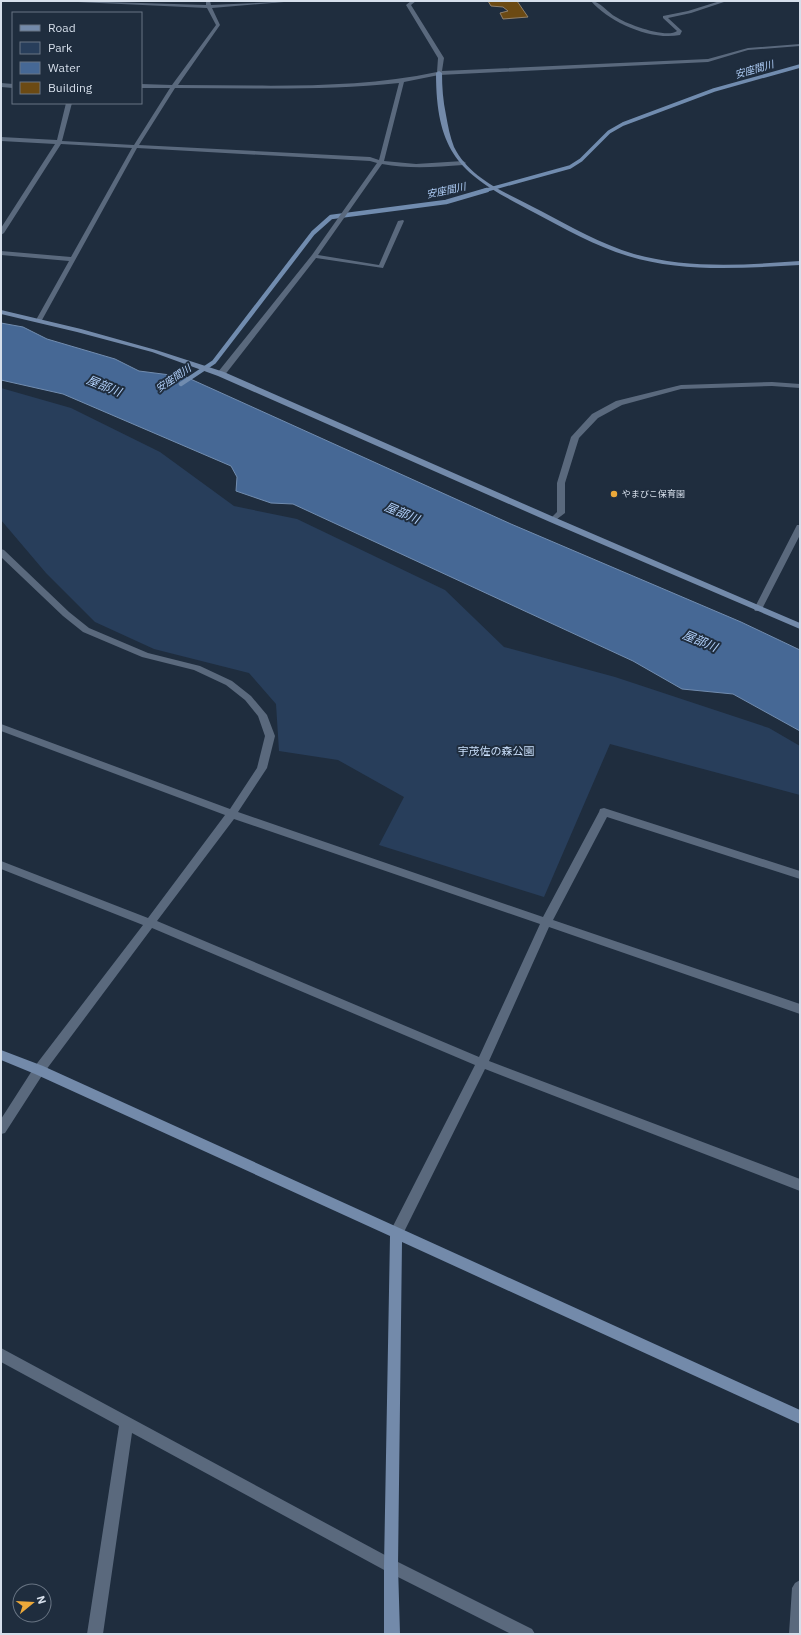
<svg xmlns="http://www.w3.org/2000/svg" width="801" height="1635" font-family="'IBM Plex Sans','Noto Sans JP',sans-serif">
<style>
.green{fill:#283e5b}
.water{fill:#466895;stroke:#718caf}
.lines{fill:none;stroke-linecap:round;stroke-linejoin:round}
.stream-far1{stroke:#718caf;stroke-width:3.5}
.stream{stroke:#718caf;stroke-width:4.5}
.building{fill:#6c4a13;stroke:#91816b}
.street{fill:#5a697d;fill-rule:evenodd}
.secondary{fill:#738aaa;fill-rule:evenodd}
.poi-dot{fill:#eca93a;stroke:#1f2d3e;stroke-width:1.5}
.labels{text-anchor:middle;stroke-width:4;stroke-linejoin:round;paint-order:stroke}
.far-poi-label{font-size:9px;fill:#d6dfeb;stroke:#1f2d3e;text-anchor:start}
.far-water-label{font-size:10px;font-style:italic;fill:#b1d0fa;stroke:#1f2d3e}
.park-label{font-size:11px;fill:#cadffb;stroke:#1f2d3e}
.water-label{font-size:12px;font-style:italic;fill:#b1d0fa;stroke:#1f2d3e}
</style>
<rect width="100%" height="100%" fill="#1f2d3e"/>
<!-- green -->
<path class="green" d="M1 388 71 408 160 452 234 506 297 519 445 590 504 647 615 677 769 728 800 746V795L610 744 544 897 379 845 404 797 338 760 279 751 276 704 249 673 154 649 95 622 46 573 1 520Z"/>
<!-- water -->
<path class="water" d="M1 323 23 327 47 339 115 359 139 371 186 377 511 524 741 622 800 650V731L733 694 682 689 633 661 293 504 271 503 236 491 237 477 231 466 63 394 1 380Z"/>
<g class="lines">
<!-- stream-far1 -->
<path class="stream-far1" d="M483 191 570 167 581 160 609 132 623 124 714 90 800 66"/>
<!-- stream -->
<path class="stream" d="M181 384 214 362 313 233 331 217 446 202 487 190"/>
</g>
<!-- building -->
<path class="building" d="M488 1H517L528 17 503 19 500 13 508 11 503 7 491 6Z"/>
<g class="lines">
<!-- street -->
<path class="street" d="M76 1 206 5V1H210L211 5 296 1 212 8 220 25 178 85C264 85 352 90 437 72L438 58 406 5 411 1H416L411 5 444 58 442 71 708 59 748 48 800 44V46L748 50 708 62 439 75 404 82 384 161 416 164 463 161 466 163 463 165C436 167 409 169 382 164L318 255 379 265 398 221 403 220 404 221 383 268 316 258 224 376H221L217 374 218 372 312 255 377 163 370 161 137 148 42 320 37 321 36 320 69 261 1 255V251L71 257 132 148 61 144 4 233 1 235V228L55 144 1 141V137L57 140 66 103H72L62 141 134 145 170 88H141V84L172 85 216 25 207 8 78 2ZM399 83 379 160 370 157 139 145 175 88C250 88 325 91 399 83Z
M591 1C600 1 608 13 616 17 626 24 667 39 677 31L663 18V16L688 11 720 1H727L691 13 668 18 682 31 680 35C651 41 609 22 591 1Z
M1 83 13 84V88L1 87Z
M772 382 800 384V388L772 386 681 389 622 405 598 418 579 438 565 483V513L553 522 549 520 557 512V483L571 437 592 414 616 401 681 385Z
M797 525H800V535L762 609 761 611H755L754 609Z
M1 549 4 550 69 612 89 628 148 653 200 666 232 681 251 696 267 715 275 736 267 768 238 812 543 917 599 812 600 809 604 808 800 871V879L607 817 553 920 800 1004V1014L549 927 489 1061 800 1179V1191L485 1069 401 1238 396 1240 391 1238 390 1234 391 1230 475 1065 152 928 43 1074 5 1133 1 1134V1119L35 1066 143 925 1 869V861L148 918 225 815 1 731V724L230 809 257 768 265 736 258 716 245 700 226 685 194 670 142 657 83 632 63 616 1 557ZM234 819 540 924 479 1057 157 921Z
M1 1348 396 1561 532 1629 535 1634H511L386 1571 132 1433 103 1634H87L119 1426 1 1362Z
M800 1580V1634H789L792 1588 795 1583Z"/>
<!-- secondary -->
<path class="secondary" d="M439 71 442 73C442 87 443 101 446 115 448 126 450 137 454 147 470 180 511 195 541 211 571 227 601 244 634 254 688 269 745 265 800 261V265C743 268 683 273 628 256 595 246 565 229 535 213 465 176 436 159 436 73Z
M1 310 81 329 156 350 224 372 556 518 800 623V629L550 522 218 376 152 352 77 332 1 314Z
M1 1050 43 1066 800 1410V1424L402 1242 398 1566 400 1634H384V1566L390 1236 35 1074 1 1060Z"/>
</g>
<!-- markers -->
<circle class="poi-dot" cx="614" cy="494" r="4"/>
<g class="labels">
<!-- far-poi labels -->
<g class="far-poi-label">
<text x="622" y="497">やまびこ保育園</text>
</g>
<!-- far-water labels -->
<g class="far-water-label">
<text transform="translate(754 69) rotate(-16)" y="4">安座間川</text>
<text transform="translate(446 190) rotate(-12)" y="4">安座間川</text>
<text transform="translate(173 378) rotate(-34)" y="4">安座間川</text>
</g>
<!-- park labels -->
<g class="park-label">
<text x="496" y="755">宇茂佐の森公園</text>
</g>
<!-- water labels -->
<g class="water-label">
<text transform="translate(104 386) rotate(22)" y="4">屋部川</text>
<text transform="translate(402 513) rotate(23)" y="4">屋部川</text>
<text transform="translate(700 641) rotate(23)" y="4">屋部川</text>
</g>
</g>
<!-- border -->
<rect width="801" height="1635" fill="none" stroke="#d6dfeb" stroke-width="4"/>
<!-- legend -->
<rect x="12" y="12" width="130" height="92" fill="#1f2d3e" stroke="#687483"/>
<rect x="20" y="25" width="20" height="6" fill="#738aaa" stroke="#687483"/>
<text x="48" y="32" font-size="12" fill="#d6dfeb">Road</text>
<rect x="20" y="42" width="20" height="12" fill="#283e5b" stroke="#687483"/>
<text x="48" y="52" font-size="12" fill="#d6dfeb">Park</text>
<rect x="20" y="62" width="20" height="12" fill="#466895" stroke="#687483"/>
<text x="48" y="72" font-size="12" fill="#d6dfeb">Water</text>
<rect x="20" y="82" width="20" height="12" fill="#6c4a13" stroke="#687483"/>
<text x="48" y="92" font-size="12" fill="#d6dfeb">Building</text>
<!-- north arrow -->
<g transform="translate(32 1603) rotate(72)"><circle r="19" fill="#1f2d3e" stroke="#687483"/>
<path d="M0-3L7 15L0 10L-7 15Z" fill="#eca93a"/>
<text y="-6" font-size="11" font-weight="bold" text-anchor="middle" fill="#d6dfeb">N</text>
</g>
</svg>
